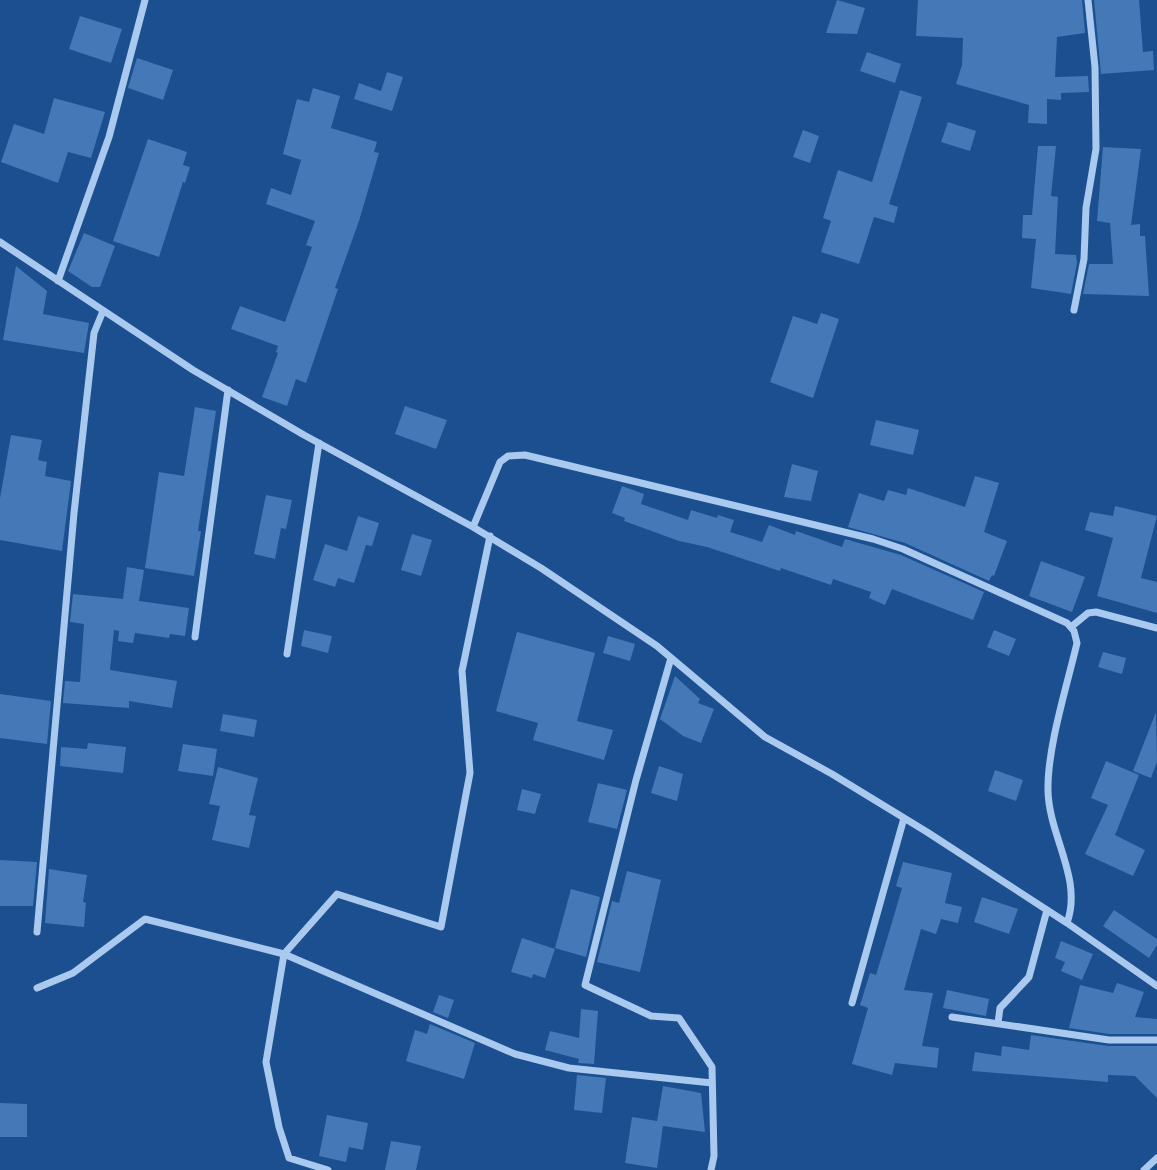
<svg xmlns="http://www.w3.org/2000/svg" width="1157" height="1170" font-family="Manrope,sans-serif">
<style>
.building{fill:#4478b7}
.lines{fill:none;stroke-linecap:round;stroke-linejoin:round}
.street{stroke:#a9c9ee;stroke-width:7}
</style>
<rect width="100%" height="100%" fill="#1b4f8f"/>
<!-- building -->
<path class="building" d="M837 0 865 8 857 34 826 33Z
M918 0H1082L1085 33 1057 37 1055 77 1088 76 1089 92 1061 93V100L1047 99V124L1028 123 1029 105 956 84 962 65 963 38 916 36Z
M1094 0H1139L1143 52 1153 51 1154 70 1101 74Z
M80 16 122 29 111 63 69 49Z
M867 52 901 64 895 83 860 71Z
M137 58 173 70 163 100 128 88Z
M387 72 403 77 392 111 354 99 359 83 381 91Z
M313 88 340 96 331 128 377 142 374 152 379 153 359 221 335 288 338 289 306 383 296 379 287 406 262 397 278 353 276 352 278 346 231 329 240 306 285 322 312 247 306 245 315 221 266 204 271 188 291 195 301 160 283 154 297 99 309 102Z
M900 90 922 97 889 204 898 207 894 223 874 217 859 264 821 252 831 221 823 218 838 170 872 182Z
M54 98 105 112 91 158 68 152 58 183 1 162 14 124 44 134Z
M948 122 976 131 970 151 941 142Z
M803 130 819 136 810 163 793 157Z
M148 139 187 152 183 165 190 167 185 183 183 182 159 257 113 241Z
M1038 146H1056L1051 196 1058 197 1055 254 1076 255 1077 263 1071 294 1031 288 1036 239 1022 238 1023 215H1032Z
M1103 147 1141 149 1131 225 1140 224V236H1145L1149 296 1083 294 1089 264H1113L1110 223 1097 221Z
M84 233 115 246 100 287H92L68 271Z
M16 266 47 291 43 314 89 323 84 353 3 340Z
M821 313 839 319 813 398 770 382 793 316 817 324Z
M405 406 447 420 436 449 395 434Z
M195 407 216 411 198 531H201L194 576 145 568 159 472 184 476Z
M876 420 919 430 913 455 870 445Z
M11 435 42 440 38 460 47 462 45 476 71 481 62 551 0 540V498Z
M792 464 818 471 811 501 784 497Z
M975 476 999 483 984 532 1007 541 994 576 992 575 989 581 905 543 848 527 859 493 884 501 888 490 906 495 908 488 965 507Z
M622 486 644 494 641 504 688 520 691 510 717 518 718 515 734 520 730 532 762 542 769 525 795 535 796 531 842 547 845 539 901 555 984 592 973 620 892 589 885 605 869 598 871 592 833 579 831 585 781 568 780 571 707 547 679 541 624 521 625 518 612 513Z
M266 495 292 500 286 529 281 528 275 559 254 554Z
M1115 506 1157 516 1141 578 1157 582V613L1097 596 1113 538 1085 530 1090 512 1113 516Z
M358 516 379 523 372 546 366 545 354 583 338 578 335 587 313 580 325 544 347 551Z
M412 534 432 540 421 576 401 570Z
M1041 561 1085 577 1072 612 1029 596Z
M127 567 144 570 139 601 189 608 185 636 170 634 169 638 135 633 133 643 118 641 119 631 114 630 110 670 177 681 172 708 129 701V708L63 703 65 681 80 682 84 624 70 622 73 594 123 599Z
M304 630 332 636 328 653 301 646Z
M994 630 1016 639 1009 656 987 647Z
M517 632 595 653 577 721 613 730 604 760 533 740 538 723 496 711Z
M608 636 635 644 630 661 603 653Z
M1103 652 1126 658 1122 674 1098 667Z
M675 676 700 699 698 703 714 709 701 743 683 736 660 719Z
M0 694 51 701 47 744 0 738Z
M1156 712 1157 762 1151 778 1133 771Z
M223 714 257 720 254 737 220 731Z
M88 743 126 747 123 773 60 766 61 747 87 749Z
M183 744 217 749 213 776 178 771Z
M1106 761 1139 775 1115 835 1145 850 1133 876 1085 854 1108 805 1091 798Z
M659 766 683 774 677 801 651 793Z
M218 767 258 778 249 815 256 816 249 848 212 840 220 806 209 804Z
M995 770 1023 780 1016 801 988 791Z
M598 783 627 790 617 829 588 822Z
M522 789 541 794 535 814 517 810Z
M0 860 37 862 33 906H0Z
M903 862 952 873 945 903 962 907 958 923 941 919 936 934 921 929 904 990 933 993 922 1046 939 1048 937 1068 895 1063 892 1075 852 1064 868 1008 860 1005 870 973 876 975 890 929 902 888 896 886Z
M49 869 87 875 83 902 86 903 84 927 45 923Z
M627 871 661 880 640 972 597 962 612 901 619 903Z
M571 889 600 897 586 957 555 948Z
M982 897 1018 909 1009 934 974 922Z
M1114 910 1157 939V945L1149 958 1103 926Z
M522 938 555 949 545 978 533 974 532 978 511 972Z
M1061 941 1093 954 1082 980 1061 971 1065 962 1055 958Z
M1117 983 1144 992 1135 1017 1157 1019V1034H1109L1069 1028 1080 985 1113 993Z
M947 990 989 999 986 1016 943 1008Z
M439 995 454 1000 448 1018 433 1012Z
M581 1009 598 1011 594 1064 578 1063 579 1059 545 1050 550 1031 579 1038Z
M430 1024 475 1043 464 1079 406 1061 415 1030 427 1034Z
M1031 1035 1108 1046H1157V1098L1135 1076 1108 1075V1082L972 1071 975 1052 1001 1056 1002 1046 1029 1050Z
M577 1075 606 1078 602 1113 574 1110Z
M663 1086 701 1093 705 1132 663 1126 657 1168 625 1163 632 1117 657 1121Z
M0 1103 27 1104V1137H0Z
M327 1115 368 1123 363 1150 349 1147 346 1162 319 1156Z
M391 1141 421 1146 416 1170H385Z"/>
<g class="lines">
<!-- street -->
<path class="street" d="M0 242 193 370 304 435 473 527 541 568 657 646 765 737 832 774 927 832 1067 923 1157 986
M58 281 109 137 145 0
M1074 310 1084 259 1086 208 1096 149 1095 67 1088 0
M473 527 500 462 508 456 525 455 873 539 903 549 1067 623 1074 631 1077 643C1067 686 1047 748 1048 791 1049 836 1083 879 1067 923
M1071 627 1088 613 1096 612 1157 628
M195 637 228 390
M287 654 319 443
M671 658 636 780 585 985 651 1016 679 1018 712 1067 714 1156 711 1170
M37 932 74 513 94 333 103 311
M37 988 73 973 145 919 284 954 515 1054 569 1068 712 1083
M852 1003 904 818
M952 1017 1109 1040H1157
M998 1023 1000 1008 1029 977 1047 910
M328 1170 289 1158 279 1127 266 1062 284 954 337 894 441 927 470 773 462 671 490 536
M1144 1170 1157 1158"/>
</g>
</svg>
